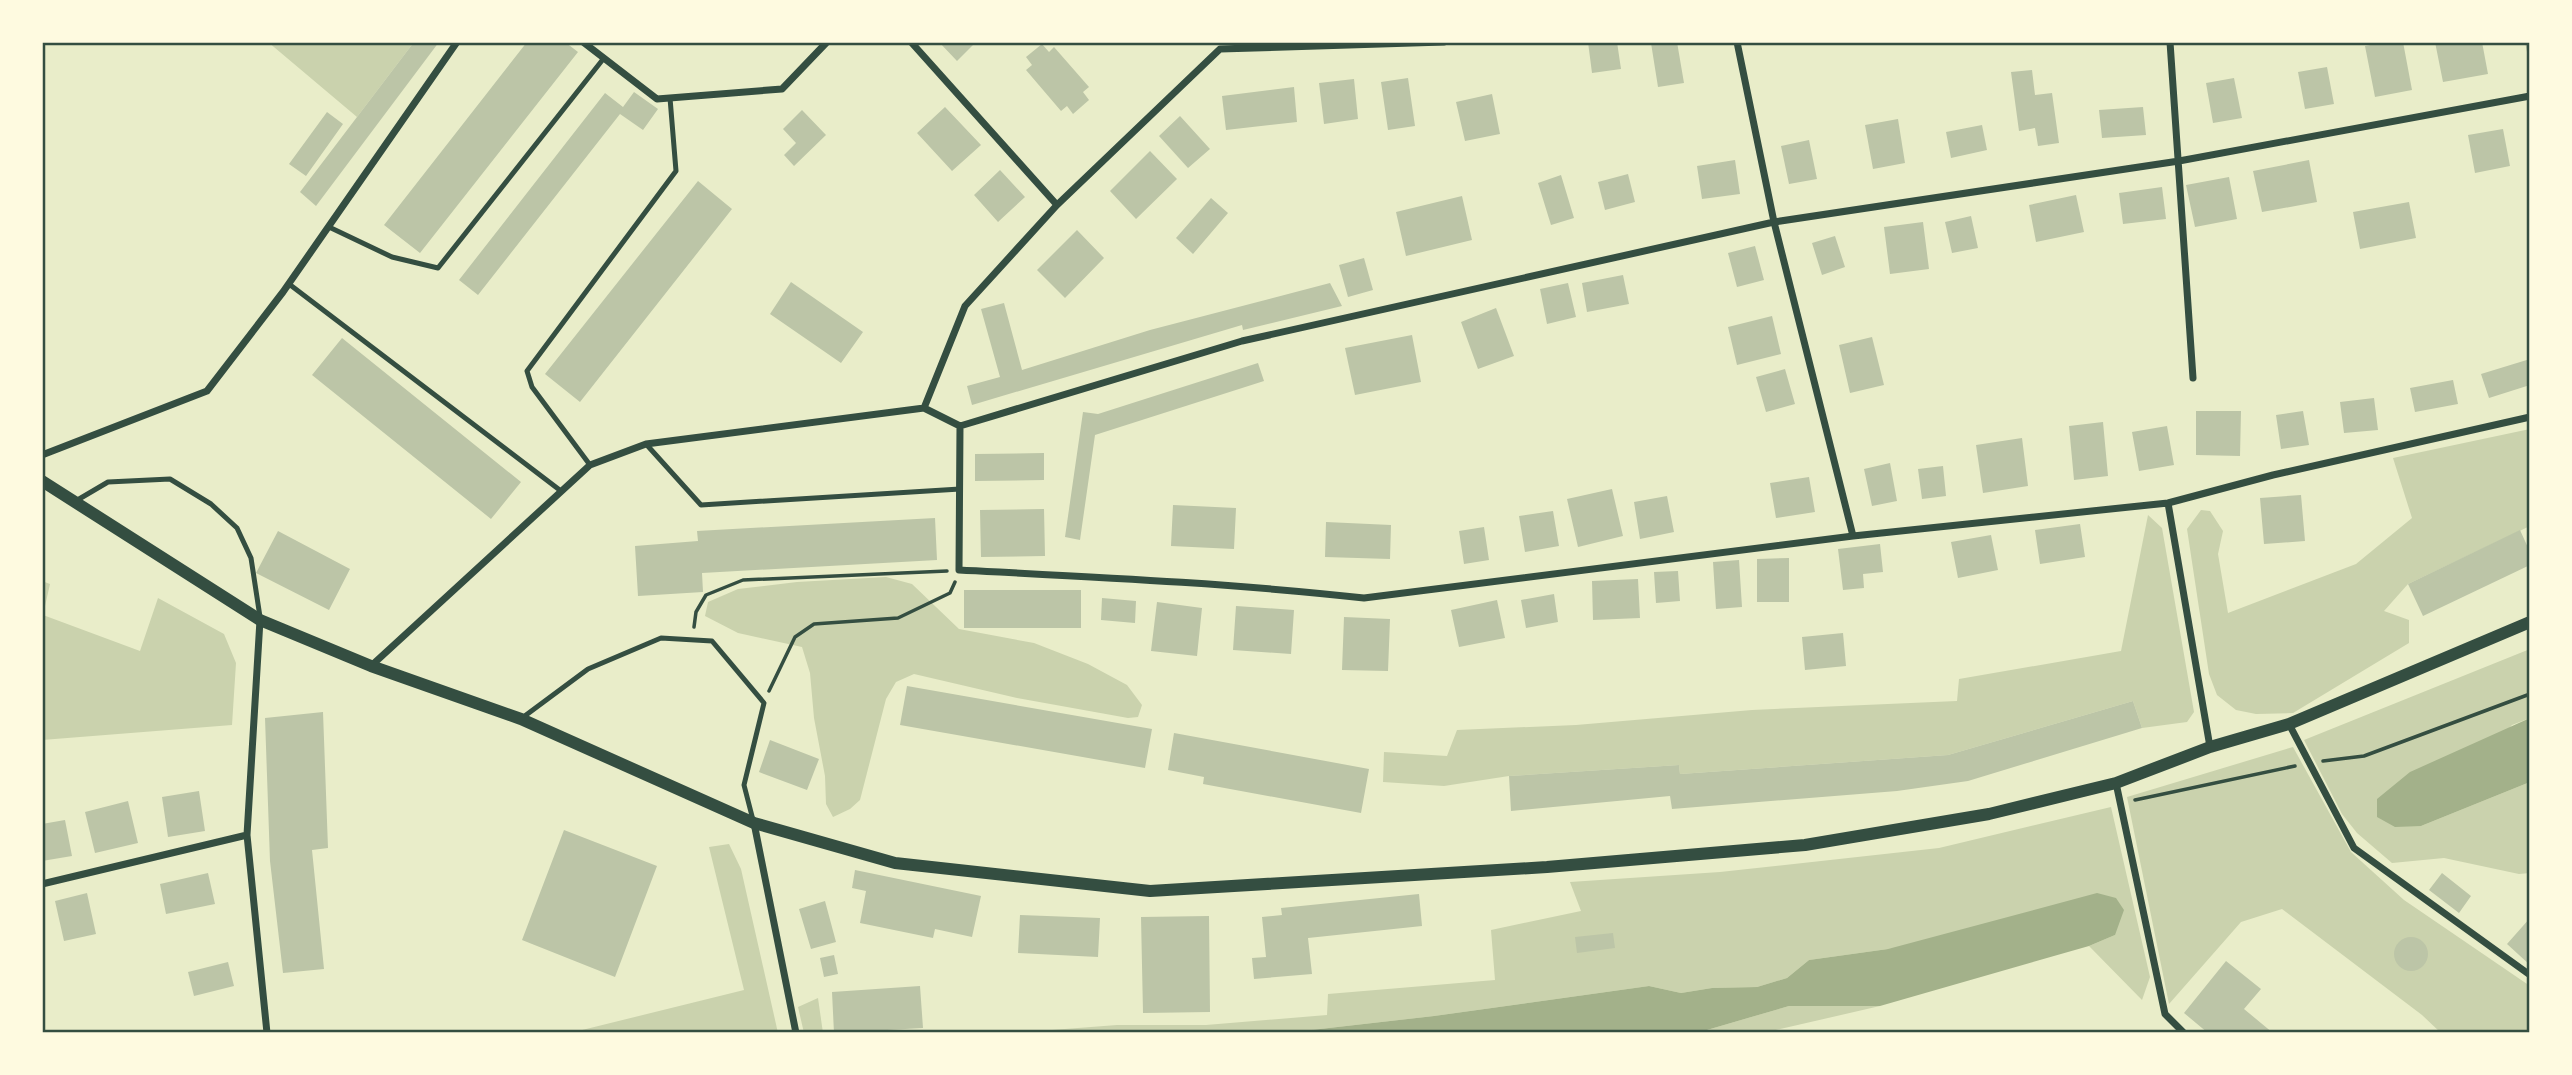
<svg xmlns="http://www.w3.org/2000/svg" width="2572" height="1075" font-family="'Noto Serif',serif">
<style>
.green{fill:#cad2ad}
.water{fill:#a3b18a}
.building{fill:#bcc5a7}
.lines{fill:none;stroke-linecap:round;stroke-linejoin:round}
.path{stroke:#344e41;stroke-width:3.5}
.service{stroke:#344e41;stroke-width:5}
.minor{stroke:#344e41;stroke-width:7}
.tertiary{stroke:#344e41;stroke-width:12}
.neatline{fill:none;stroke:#344e41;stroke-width:2.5}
</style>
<rect width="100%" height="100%" fill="#e9edc9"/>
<!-- green -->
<path class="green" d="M268 42H414L357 117Z
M2530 429V526L2408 584 2384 611 2409 620V643L2293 713 2256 714 2236 710 2217 695 2209 674 2187 529 2201 510 2210 511 2223 531 2218 554 2228 613 2356 564 2412 518 2393 458Z
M2148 515 2162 528 2194 712 2187 722 2142 728 2133 701 1948 755 1680 774 1679 765 1509 776 1444 786 1383 782 1384 752 1447 756 1457 730 1576 725 1752 710 1957 701 1959 679 2121 651Z
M886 577 912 584 959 629 1034 643 1088 664 1127 685 1142 705 1138 717 1128 718 1017 698 914 674 896 682 886 699 860 800 850 809 833 817 826 804 825 776 814 718 810 673 802 647 738 633 705 616 708 602 738 589 797 582Z
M42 581 50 584 43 615 140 651 158 598 224 634 236 663 232 725 42 740Z
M2530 649V718L2512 725 2421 826 2530 782V873L2519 874 2444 858 2392 863 2357 833 2342 814 2304 740Z
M2293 747 2351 852 2404 900 2530 986V1033H2441L2422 1015 2282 909 2241 922 2169 1004 2127 797Z
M2111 807 2150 977 2142 1000 2089 946 2115 935 1888 949 1809 960 1787 978 1757 987 1712 988 1681 993 1649 986 1434 1016 1285 1033H1012L1117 1025H1206L1327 1015 1328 994 1495 980 1491 930 1581 911 1570 882 1720 872 1939 848Z
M729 844 741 869 778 1033H570L744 990 709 847Z
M818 998 823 1033H804L798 1007Z
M1789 1006H1880L1763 1033H1683L1707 1030Z"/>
<!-- water -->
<path class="water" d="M2530 718V782L2421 826 2395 827 2377 817V799L2410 772Z
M2097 893 2116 898 2124 910 2115 935 2089 946 1880 1006H1789L1707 1030 1683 1033H1285L1434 1016 1649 986 1681 993 1712 988 1757 987 1787 978 1809 960 1888 949Z"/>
<!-- building -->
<path class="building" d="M414 42H439L316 206 300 192Z
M527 42H565L578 52 420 253 384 225Z
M939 42H976L957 61Z
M1588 42H1617L1621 69 1592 73Z
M1677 42 1684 83 1658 87 1651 43Z
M2387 42H2403L2412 90 2375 97 2365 46Z
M2435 42H2482L2488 74 2443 82Z
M2525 42H2530V62H2529Z
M1042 44 1049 52 1054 47 1089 87 1083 92 1089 100 1073 114 1067 106 1061 111 1026 70 1032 65 1026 57Z
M2327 67 2334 104 2305 109 2298 72Z
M2032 70 2035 95 2052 93 2059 143 2038 146 2035 128 2019 131 2011 72Z
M1408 78 1415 126 1388 130 1381 82Z
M2234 78 2242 118 2213 123 2206 83Z
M1354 79 1358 119 1324 124 1319 83Z
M1294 87 1297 122 1226 130 1222 96Z
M634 92 658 109 643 130 620 114 478 295 459 280 605 93 623 107Z
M1492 94 1500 134 1465 141 1456 102Z
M945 107 981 145 952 171 917 133Z
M2143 107 2146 135 2102 138 2099 110Z
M802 110 826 135 794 166 784 155 796 143 783 129Z
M327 112 343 124 306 176 289 164Z
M1180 116 1210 149 1188 168 1159 136Z
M1898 119 1905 163 1873 169 1865 125Z
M1982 125 1987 150 1951 158 1946 132Z
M2503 129 2510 166 2475 173 2468 135Z
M1809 140 1817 179 1789 184 1781 146Z
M1150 151 1177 179 1136 219 1110 191Z
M1735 160 1740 194 1702 199 1697 166Z
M2309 160 2317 202 2262 212 2253 171Z
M1000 170 1025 197 998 222 974 195Z
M1628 174 1635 202 1605 210 1598 182Z
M1561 175 1574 218 1551 225 1538 183Z
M2229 177 2237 219 2195 227 2186 185Z
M698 181 732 209 580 402 545 374Z
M2162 187 2166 219 2123 224 2119 193Z
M2076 195 2084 232 2036 242 2029 205Z
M1462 196 1472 240 1406 256 1396 212Z
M1211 198 1228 213 1193 254 1176 238Z
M2409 202 2416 238 2360 249 2353 212Z
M1971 216 1978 248 1952 253 1945 222Z
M1923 222 1929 269 1890 274 1884 227Z
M1077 230 1104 258 1065 298 1037 270Z
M1835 236 1845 267 1822 275 1812 243Z
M1755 246 1764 280 1737 287 1728 253Z
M1364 258 1373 290 1348 297 1339 265Z
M1623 275 1629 304 1587 312 1582 283Z
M791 282 863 332 841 363 770 314Z
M1330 283 1342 306 1243 330 1242 325 972 405 967 386 1000 377 981 309 1004 303 1022 370 1150 330Z
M1568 283 1576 317 1547 324 1540 289Z
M1496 308 1514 356 1478 369 1461 322Z
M1772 316 1781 354 1737 365 1728 327Z
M1412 335 1421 382 1355 395 1345 348Z
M1872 337 1884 385 1850 393 1839 345Z
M342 338 521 482 491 519 312 375Z
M2530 359V385L2489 398 2481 374Z
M1258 363 1264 381 1095 435 1080 540 1065 537 1083 412 1098 414Z
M1785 369 1795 404 1766 412 1756 377Z
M2453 380 2458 404 2415 412 2410 388Z
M2374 398 2378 430 2344 433 2340 402Z
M2196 411H2241L2240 456 2196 455Z
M2303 411 2309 445 2281 449 2276 415Z
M2103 422 2108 476 2074 480 2069 426Z
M2167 426 2174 465 2139 471 2132 432Z
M2022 438 2028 486 1983 493 1976 445Z
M1044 453V480L975 481V454Z
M1890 463 1897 501 1872 506 1864 469Z
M1943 466 1946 496 1922 499 1918 469Z
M1809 477 1815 512 1776 518 1770 483Z
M1612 489 1623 536 1578 547 1567 499Z
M2301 495 2305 541 2264 544 2260 498Z
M1667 496 1674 532 1640 539 1634 502Z
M1173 505 1236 508 1234 549 1171 546Z
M1044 509 1045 556 981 557 980 510Z
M1553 511 1559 546 1525 552 1519 516Z
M935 518 937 560 702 573 703 592 638 596 635 546 698 541 697 531Z
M1326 522 1391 525 1390 559 1325 557Z
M2080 524 2085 557 2040 564 2035 530Z
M1484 527 1489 560 1464 564 1459 531Z
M2520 530 2530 552V565L2423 616 2408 584Z
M278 531 350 569 329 610 256 573Z
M1991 535 1998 570 1958 578 1951 542Z
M1880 544 1883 572 1863 574 1864 588 1843 590 1838 549Z
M1789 558V602H1757V559Z
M1739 560 1742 607 1716 609 1713 562Z
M1678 571 1680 601 1656 603 1654 572Z
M1638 579 1640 618 1593 620 1592 581Z
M964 590H1081V628H964Z
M1554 594 1558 622 1526 628 1521 600Z
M1102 598 1136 601 1135 623 1101 620Z
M1497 600 1505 638 1459 647 1451 610Z
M1157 602 1202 608 1197 656 1151 651Z
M1236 606 1294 610 1291 654 1233 650Z
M1344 617 1390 619 1388 671 1342 670Z
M1843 633 1846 666 1805 670 1802 637Z
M907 686 1152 729 1145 768 900 725Z
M2133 701 2142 728 1968 781 1897 791 1672 809 1670 796 1511 811 1509 776 1679 765 1680 774 1948 755Z
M323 712 328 848 312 850 324 969 283 973 270 861 265 718Z
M1174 733 1369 769 1361 813 1203 784 1204 777 1168 770Z
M770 740 819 759 807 790 759 772Z
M199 791 205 831 168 837 162 797Z
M128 801 138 843 95 853 85 812Z
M65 820 72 856 42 861V824Z
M564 830 657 866 615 977 522 940Z
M855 870 981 896 972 937 935 929 933 938 860 923 866 891 852 888Z
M208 873 215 904 166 914 160 884Z
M2442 873 2471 896 2459 913 2429 890Z
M87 893 96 934 64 941 55 901Z
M1419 894 1422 926 1308 938 1312 974 1254 979 1252 958 1266 957 1262 917 1282 915 1281 908Z
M825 901 836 942 811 949 799 909Z
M1020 915 1100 918 1098 957 1018 953Z
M1209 916 1210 1012 1143 1013 1141 917Z
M2530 918V965L2507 944Z
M1613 933 1615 948 1577 953 1575 937Z
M2394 954a17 17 0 1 1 34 0a17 17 0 1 1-34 0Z
M834 955 838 974 824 977 820 958Z
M2226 961 2261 989 2244 1009 2273 1033H2208L2184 1013Z
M228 962 234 986 194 996 188 972Z
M920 986 923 1028 834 1033 832 992Z"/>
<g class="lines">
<!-- path -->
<path class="path" d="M694 627 696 612 706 595 743 580 947 571
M769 691 795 637 814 624 898 618 950 593 955 582
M2323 761 2364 756 2530 694
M2135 800 2295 766"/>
<!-- service -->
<path class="service" d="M329 227 392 257 438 268 604 58
M289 284 561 491
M646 444 701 505 960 489
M590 465 532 387 527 371 676 171 670 98
M74 502 108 482 170 479 211 504 237 528 251 558 260 617
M522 718 588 669 661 638 712 641 764 703 744 785 753 820"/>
<!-- minor -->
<path class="minor" d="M583 42 657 99 782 89 827 42
M911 42 1057 205
M1737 42 1774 222 1853 536
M2170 42 2193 378
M924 408 965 306 1057 205 1220 49 1444 42
M960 426 959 570C1094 577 1229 583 1364 598L1853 536 2168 503 2273 475 2530 417
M42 455 207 391 283 292 457 42
M2168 503 2210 747
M260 620 247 835 267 1033
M371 666 590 465 646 444 924 408 960 426 1242 341 1774 222 2179 161 2530 96
M2289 724 2354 848 2530 975
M2116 783 2165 1014 2184 1033
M754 823 796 1033
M42 884 247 835"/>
<!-- tertiary -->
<path class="tertiary" d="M42 481 260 620 371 666 521 719 754 823 895 863 1150 891 1547 867 1805 845 1989 814 2116 783 2210 747 2289 724 2530 622"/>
</g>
<!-- border -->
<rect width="2572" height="1075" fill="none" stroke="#fefae0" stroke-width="88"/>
<rect x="44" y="44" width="2484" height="987" class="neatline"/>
</svg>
